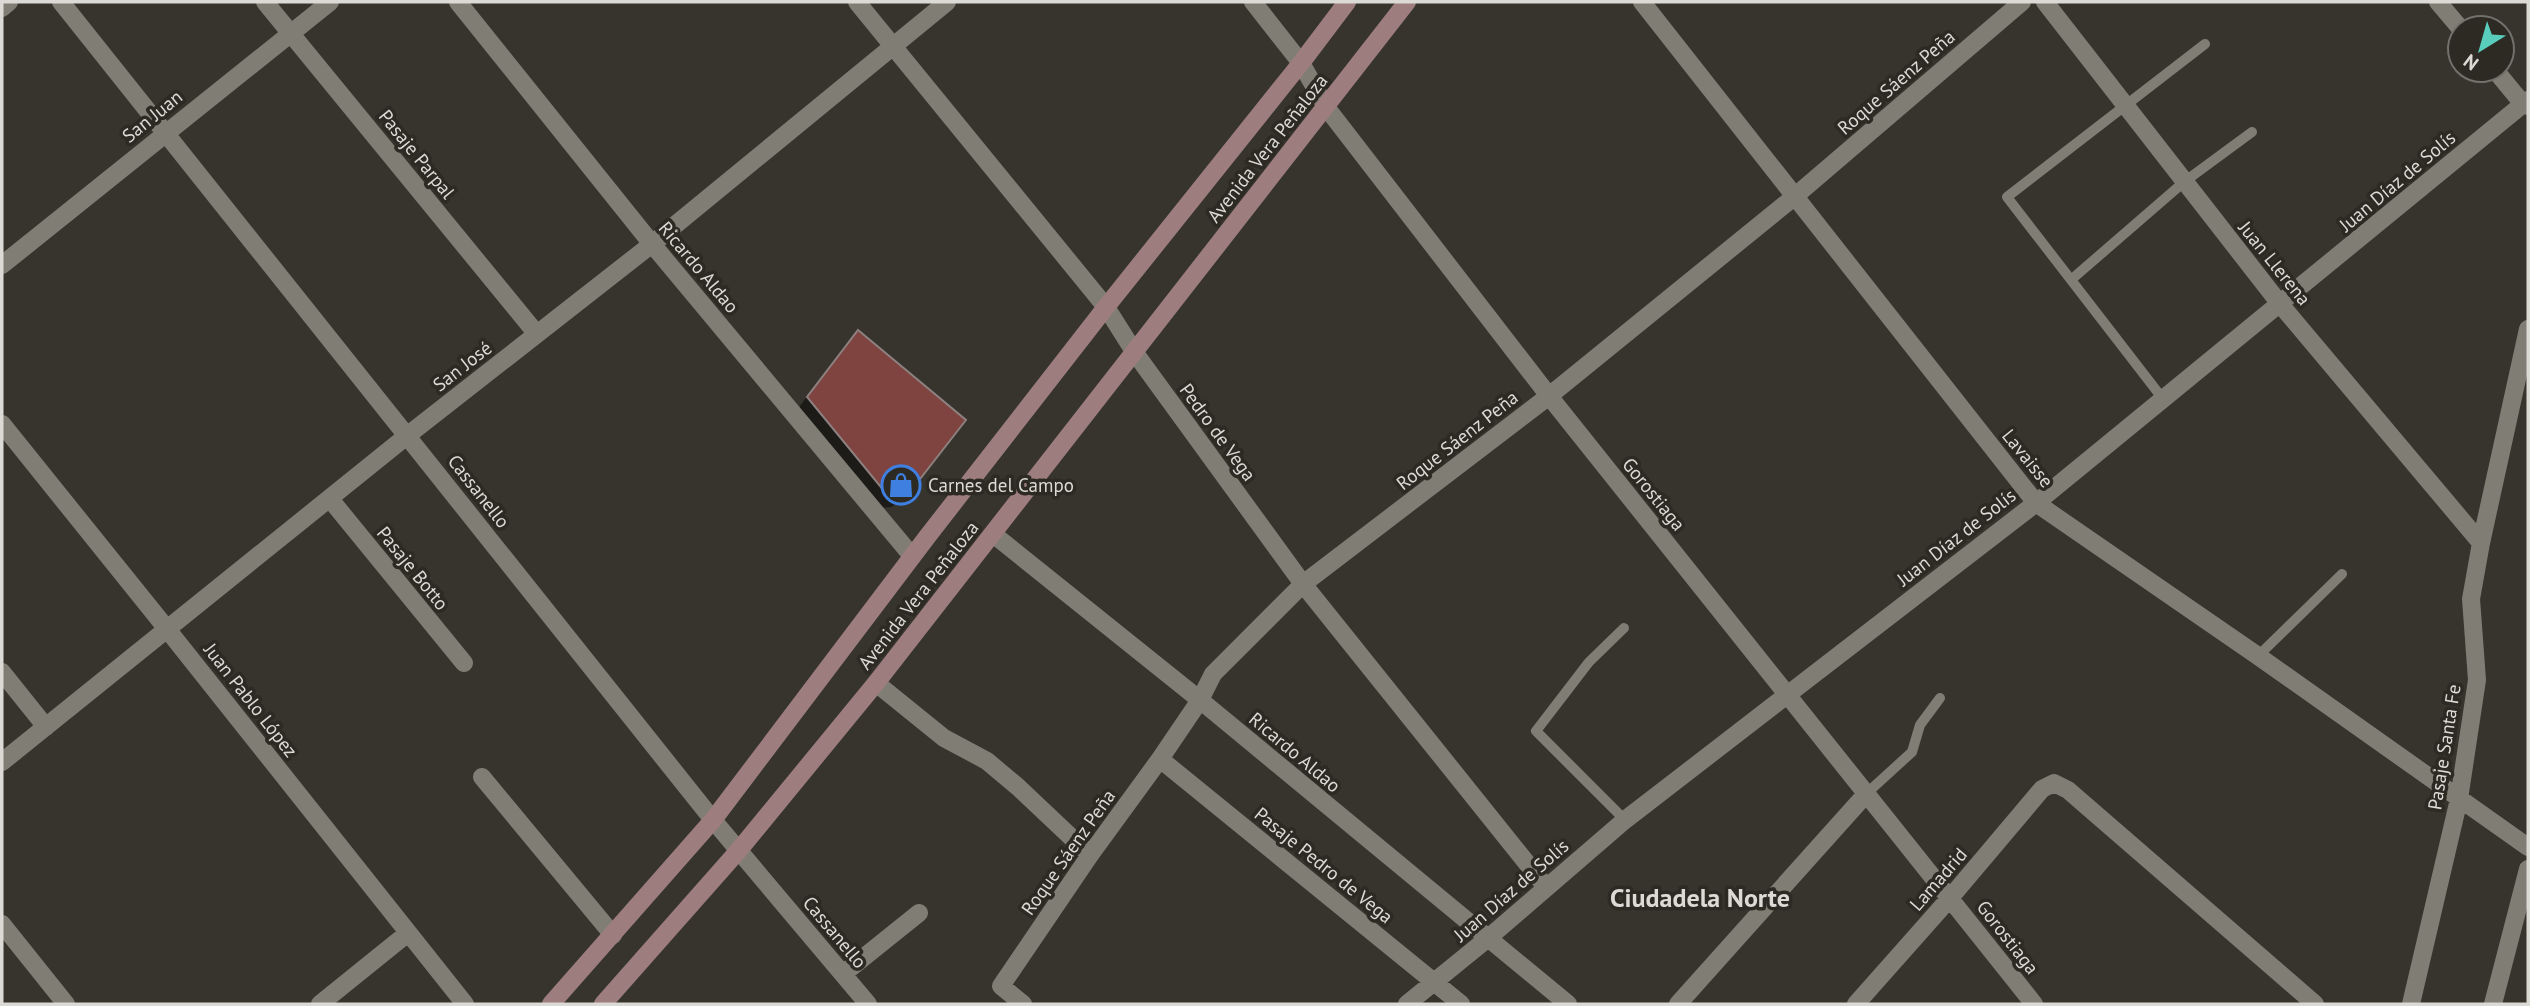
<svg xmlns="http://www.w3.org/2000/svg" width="2530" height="1006" font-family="'PT Sans',sans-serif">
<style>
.shadow{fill:#0007}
.building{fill:#7f4340;stroke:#8d8180;stroke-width:2}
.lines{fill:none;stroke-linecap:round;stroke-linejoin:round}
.service{stroke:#807e74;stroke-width:10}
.minor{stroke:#807e74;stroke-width:18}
.secondary{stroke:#9d7d7e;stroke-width:18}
.labels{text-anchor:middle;stroke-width:7;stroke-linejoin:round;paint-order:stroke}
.street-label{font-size:19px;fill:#dcdad5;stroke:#2c2a22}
.poi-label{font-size:19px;fill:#dcdad5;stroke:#2c2a22;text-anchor:start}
.district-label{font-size:26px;font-weight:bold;fill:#dcdad5;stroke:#2c2a22}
</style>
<rect width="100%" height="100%" fill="#36342c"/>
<!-- shadow -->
<path class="shadow" d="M858 333 904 495 892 507 877 508 797 410 846 344Z"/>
<!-- building -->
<path class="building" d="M858 330 966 420 906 497H889L807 397Z"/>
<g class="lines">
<!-- service -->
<path class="service" d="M2072 279 2184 182 2252 132
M2163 399 2007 197 2205 44
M1624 628 1589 662 1536 731 1625 820
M2258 656 2342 574
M1867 793 1912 752 1920 725 1940 698"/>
<!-- minor -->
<path class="minor" d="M61 2 713 820 868 1004
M265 2 536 333
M458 2 652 244 912 556
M857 2 1106 307 1135 353 1303 584 1546 887
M1253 2 1301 63 1326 107 1549 396 2034 1004
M1642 2 2036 503 2258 656 2528 847
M2045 2 2280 304 2481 543
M2438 2 2460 28
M2 8 9 2
M2495 70 2523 104 2528 106
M2 265 330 2
M2 424 167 629 465 1004
M330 499 464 663
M993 534 1200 700 1568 1004
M2 672 46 727
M876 683 944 738 987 761 1018 787 1090 855
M1160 759 1461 1004
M2 762 408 435 652 244 947 2
M482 777 613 935
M2 924 66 1004
M843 974 919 913
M320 1004 408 933
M1023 1004 1001 986 1090 855 1160 759 1200 700 1213 674 1303 584 1549 396 1794 197 2022 2
M1407 1004 1487 939 1625 820 2036 503 2528 100
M1678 1004 1867 793
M1856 1004 1950 898 2042 789 2054 783 2068 790 2315 1004
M2411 1004 2459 799 2477 680 2471 599 2481 543 2528 329
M2493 1004 2528 869"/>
<!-- secondary -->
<path class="secondary" d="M551 1004 713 820 927 537 1106 307 1301 63 1347 2
M603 1004 739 850 876 683 1407 2"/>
</g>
<!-- icons -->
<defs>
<g id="shop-ring" transform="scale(2.0125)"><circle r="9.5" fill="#2c2a22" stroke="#3f7fe0" stroke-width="1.5"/><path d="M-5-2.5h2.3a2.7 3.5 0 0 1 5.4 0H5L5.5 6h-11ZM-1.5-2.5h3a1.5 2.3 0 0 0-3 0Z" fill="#3f7fe0"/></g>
</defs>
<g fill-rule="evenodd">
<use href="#shop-ring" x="901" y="485"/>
</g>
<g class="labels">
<!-- street labels -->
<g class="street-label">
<text transform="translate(1896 82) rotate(-41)" y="7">Roque Sáenz Peña</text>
<text transform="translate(152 116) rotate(-39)" y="7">San Juan</text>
<text transform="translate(1267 148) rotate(-52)" y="7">Avenida Vera Peñaloza</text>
<text transform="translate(417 154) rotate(51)" y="7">Pasaje Parpal</text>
<text transform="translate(2397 181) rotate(-40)" y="7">Juan Díaz de Solís</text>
<text transform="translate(2275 263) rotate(51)" y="7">Juan Llerena</text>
<text transform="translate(699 267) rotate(50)" y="7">Ricardo Aldao</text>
<text transform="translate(462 366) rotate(-38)" y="7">San José</text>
<text transform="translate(1218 432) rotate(54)" y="7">Pedro de Vega</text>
<text transform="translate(1457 440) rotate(-38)" y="7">Roque Sáenz Peña</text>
<text transform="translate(2028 458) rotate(51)" y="7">Lavaisse</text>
<text transform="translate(479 491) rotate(52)" y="7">Cassanello</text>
<text transform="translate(1654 494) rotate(51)" y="7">Gorostiaga</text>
<text transform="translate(1956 537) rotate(-38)" y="7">Juan Díaz de Solís</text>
<text transform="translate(413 568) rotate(51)" y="7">Pasaje Botto</text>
<text transform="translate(918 595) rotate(-52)" y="7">Avenida Vera Peñaloza</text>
<text transform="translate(251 700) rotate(52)" y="7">Juan Pablo López</text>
<text transform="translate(2444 747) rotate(-81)" y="7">Pasaje Santa Fe</text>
<text transform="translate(1295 752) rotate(40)" y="7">Ricardo Aldao</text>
<text transform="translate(1068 852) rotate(-55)" y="7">Roque Sáenz Peña</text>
<text transform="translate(1324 865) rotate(39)" y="7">Pasaje Pedro de Vega</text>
<text transform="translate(1938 879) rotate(-49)" y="7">Lamadrid</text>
<text transform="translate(1511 890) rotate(-41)" y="7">Juan Díaz de Solís</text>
<text transform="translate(835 932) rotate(50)" y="7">Cassanello</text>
<text transform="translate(2008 937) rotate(52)" y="7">Gorostiaga</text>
</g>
<!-- poi labels -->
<g class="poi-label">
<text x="928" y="492">Carnes del Campo</text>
</g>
<!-- district labels -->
<g class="district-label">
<text x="1700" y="907">Ciudadela Norte</text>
</g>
</g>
<!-- border -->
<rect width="2530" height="1006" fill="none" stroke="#dcdad5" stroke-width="7"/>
<!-- north arrow -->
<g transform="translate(2481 49) rotate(217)"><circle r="33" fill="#2c2a22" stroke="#72706a" stroke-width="2"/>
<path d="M0-5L12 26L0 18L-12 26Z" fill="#5acebd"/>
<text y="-10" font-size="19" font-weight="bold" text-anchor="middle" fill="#dcdad5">N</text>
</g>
</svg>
